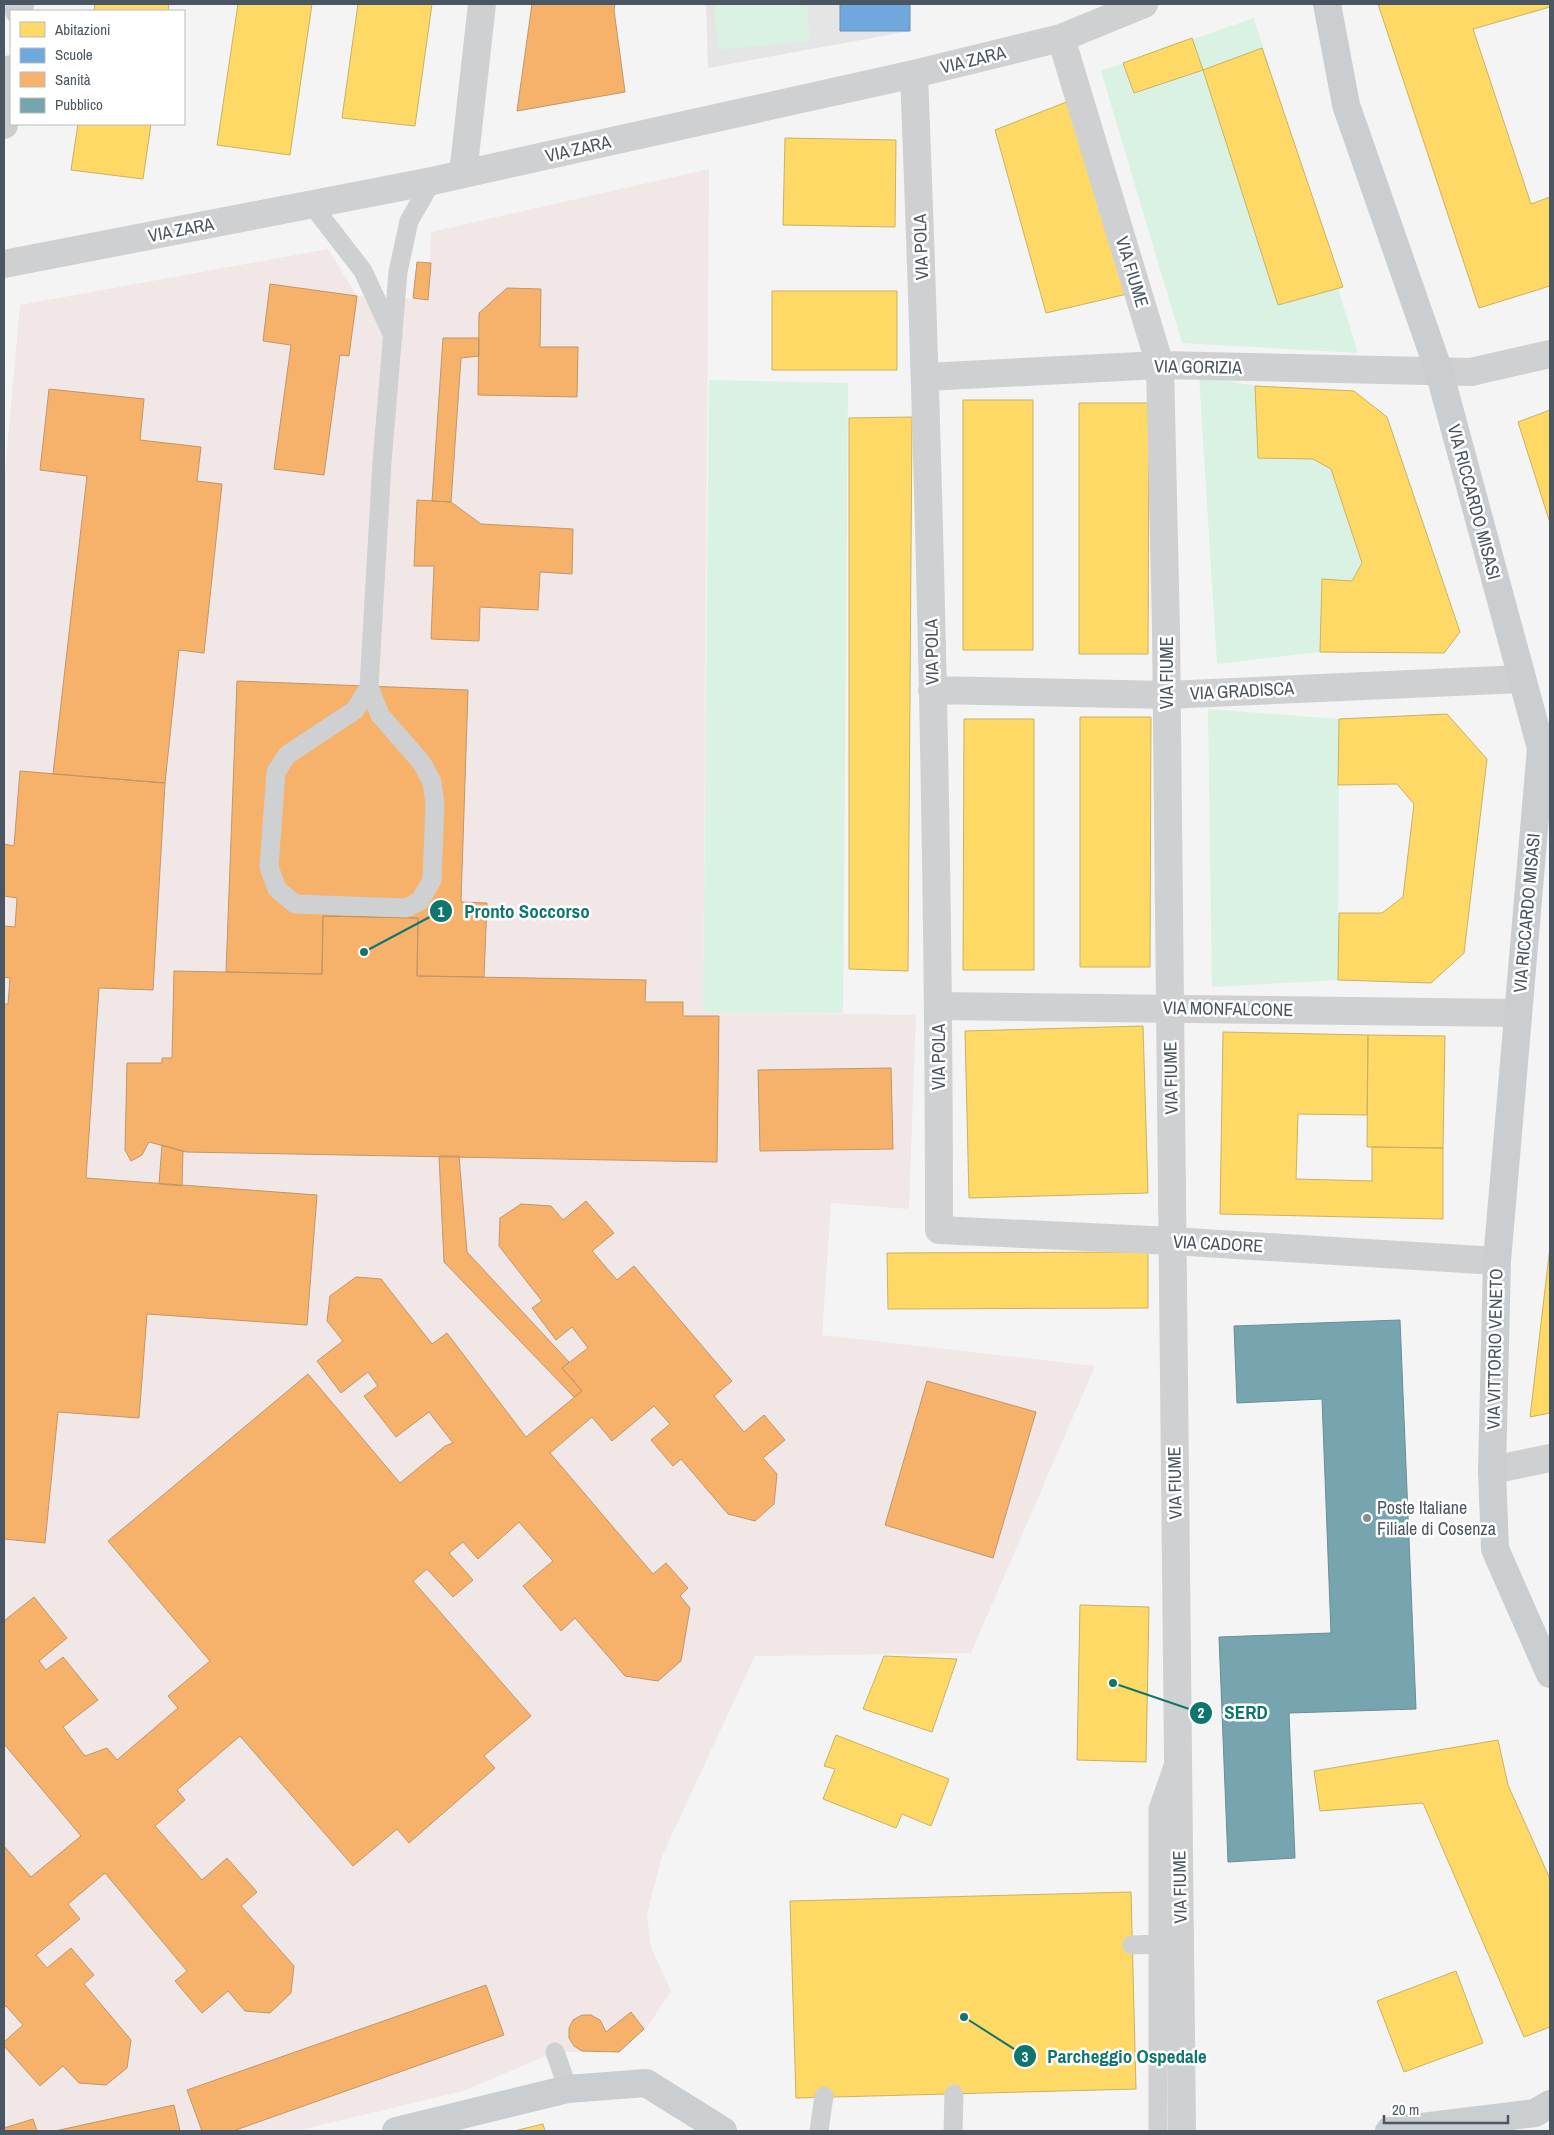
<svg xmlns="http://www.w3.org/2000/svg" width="1554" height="2135" font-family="'Archivo Narrow',sans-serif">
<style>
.education{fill:#e6e5e6}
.medical{fill:#f1e7e6}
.green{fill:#d9f2e3}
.homes{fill:#ffd966;stroke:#c9b264}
.schools{fill:#6fa8dc;stroke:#648fb7}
.health{fill:#f6b26b;stroke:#c29668}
.public{fill:#76a5af;stroke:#698d98}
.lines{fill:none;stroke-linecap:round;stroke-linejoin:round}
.lane{stroke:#ced0d2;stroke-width:19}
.street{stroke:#ced0d2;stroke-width:28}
.primary{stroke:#caced1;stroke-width:28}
.poi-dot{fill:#868d94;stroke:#fff;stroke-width:2}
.labels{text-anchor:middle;stroke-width:5;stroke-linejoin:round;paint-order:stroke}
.street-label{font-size:18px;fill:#4a5661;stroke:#fff}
.poi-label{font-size:18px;fill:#4a5661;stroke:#fff;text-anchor:start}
.leader{fill:none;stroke:#0f766e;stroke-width:2}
.callout-dot{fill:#0f766e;stroke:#fff;stroke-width:2}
.mark-label{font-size:15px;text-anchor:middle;font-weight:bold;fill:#fff}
.callout-label{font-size:19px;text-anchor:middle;font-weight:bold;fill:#0f766e;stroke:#fff;stroke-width:5;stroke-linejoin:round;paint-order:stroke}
</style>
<rect width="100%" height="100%" fill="#f4f4f4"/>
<!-- education -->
<path class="education" d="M706 4H910V31L708 68Z"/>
<!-- medical -->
<path class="medical" d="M709 169 703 1012 916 1015 909 1209 831 1203 822 1335 1095 1366 971 1653 755 1656 662 1856 647 1914 651 1947 671 1991 646 2029 619 2052H555L463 2091 296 2131H4V483L20 305 328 249 357 296 428 300 431 232Z"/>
<!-- green -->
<path class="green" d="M714 4H807L810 41 718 50Z
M1254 18 1358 353 1182 343 1101 71Z
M1199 376 1255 386 1313 459 1331 469 1362 563 1352 581 1322 579 1320 652 1217 664Z
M709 380 848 383 843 1013 703 1012Z
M1208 709 1339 719 1338 980 1212 987Z"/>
<!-- homes -->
<path class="homes" d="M95 4H169L168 11H94Z
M238 4H312L290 155 217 145Z
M358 4H432L415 126 342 118Z
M1378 4H1550V7L1473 29 1531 204 1550 197V286L1479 308Z
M1192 38 1203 70 1134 93 1123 63Z
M1262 48 1343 287 1278 305 1203 70Z
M1069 101 1127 294 1046 313 995 130Z
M78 124H151L143 179 71 170Z
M785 138 896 140 895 227 783 225Z
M772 291H897V370H772Z
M1255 386 1354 391 1387 417 1460 632 1444 653 1320 652 1322 579 1352 581 1362 563 1331 469 1313 459 1258 458Z
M963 400H1033V650H963Z
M1079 403H1149L1148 654H1079Z
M1550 410V523L1518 422Z
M912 417 908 971 849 969V418Z
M1447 714 1487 759 1464 953 1431 983 1338 980 1339 913H1382L1403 897 1414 804 1397 784 1338 785 1339 719Z
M1080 717H1151L1150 967H1080Z
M964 719H1034V970H963Z
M1143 1026 1148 1193 969 1198 965 1031Z
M1223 1032 1368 1035 1367 1115 1298 1114 1296 1179 1372 1181V1147L1443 1148V1219L1220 1214Z
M1368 1035 1445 1036 1443 1148 1367 1147Z
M1550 1247V1413L1530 1417Z
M1148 1252V1308L888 1309 887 1253Z
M1080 1605 1149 1607 1146 1762 1077 1760Z
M884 1656 957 1659 932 1732 863 1709Z
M836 1735 949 1779 931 1826 902 1814 896 1828 823 1799 835 1769 824 1766Z
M1498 1740 1508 1785 1550 1879V2027L1524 2037 1423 1803 1320 1811 1314 1771Z
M1131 1892 1136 2089 796 2098 790 1901Z
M1456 1971 1483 2043 1404 2072 1377 2001Z
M543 2124 545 2131H514Z"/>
<!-- schools -->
<path class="schools" d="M840 4H910V31H840Z"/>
<!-- health -->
<path class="health" d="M532 4H615L614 10 625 92 517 111Z
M417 262 431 263 428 300 413 298Z
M270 284 357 296 349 356 340 355 324 475 274 469 291 345 263 341Z
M507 288 541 289 540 347H578L577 397 478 395 479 313Z
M443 338H479V356L461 358 451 502 432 501Z
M49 389 144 399 140 440 201 447 197 481 222 484 204 653 179 650 165 783 53 774 87 476 40 470Z
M417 500 451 502 481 524 573 529 572 574 540 572 538 610 480 607 479 641 431 639 434 566H414Z
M237 681 468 690 461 902 487 903 484 977 417 976 418 918 323 916 322 974 226 972Z
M20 771 165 783 153 990 99 988 86 1178 317 1195 307 1325 147 1314 139 1418 58 1412 45 1543 4 1539V1004H8L10 978 4 977V926L15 927 17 898 4 896V844L14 846Z
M323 916 418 918 417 976 646 980 645 1002H683V1016H719L717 1162 186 1152 149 1142 142 1155 131 1161 125 1150 127 1063H162V1058H172L174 971 322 974Z
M891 1068 893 1149 760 1151 758 1070Z
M162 1145 183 1151 182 1186 159 1184Z
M439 1156H459L467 1252 569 1362 562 1368 582 1391 574 1397 444 1262Z
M586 1201 614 1233 592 1251 617 1280 634 1266 732 1381 714 1396 744 1432 764 1415 785 1440 763 1458 777 1474 774 1504 755 1521 728 1514 681 1459 673 1466 651 1440 670 1424 654 1406 612 1441 592 1417 550 1453 653 1574 666 1563 688 1588 680 1596 690 1608 681 1661 658 1681 625 1676 575 1618 561 1631 523 1586 553 1561 519 1522 478 1559 463 1542 449 1553 473 1580 453 1597 427 1569 413 1581 531 1716 484 1756 495 1768 409 1843 397 1829 353 1866 240 1736 177 1790 185 1800 155 1826 202 1880 227 1858 257 1892 241 1906 294 1966 291 1993 270 2013 245 2011 228 1991 202 2013 175 1981 187 1971 105 1873 68 1904 80 1919 36 1955 47 1968 71 1948 94 1975 84 1984 131 2040 127 2068 106 2085 79 2083 63 2066 40 2086 4 2046V2042L23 2025 6 2006 4 2008V1846L31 1877 81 1836 4 1744V1621L34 1597 67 1638 39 1661 46 1670 63 1657 98 1700 63 1727 85 1756 107 1748 117 1760 178 1708 168 1696 210 1661 108 1541 308 1374 400 1483 445 1446 453 1443 429 1412 396 1437 364 1396 378 1386 368 1372 341 1393 317 1361 343 1341 327 1321 330 1296 356 1277 381 1279 432 1344 447 1333 526 1437 582 1391 562 1368 588 1348 572 1327 556 1340 532 1308 542 1301 499 1246 500 1218 521 1204 551 1206 563 1220Z
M927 1381 1036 1412 993 1558 885 1525Z
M486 1985 504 2035 233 2131H202L187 2090Z
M631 2012 644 2029 619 2052 582 2051 574 2046 569 2038V2028L573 2020 582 2015H591L600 2020 606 2032Z
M174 2105 180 2131H55Z
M33 2119 37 2131H4V2128Z"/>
<!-- public -->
<path class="public" d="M1400 1320 1416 1709 1289 1713 1295 1858 1228 1862 1219 1637 1331 1633 1322 1399 1237 1403 1234 1326Z"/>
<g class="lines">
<!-- lane -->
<path class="lane" d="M312 205 363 271 393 336
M369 687 380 715 422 763 432 782 435 804 432 880 420 901 406 908 295 904 277 889 269 867 276 772 287 755 355 710Z
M369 687 382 462 398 272 409 221 432 181
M1132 1945 1158 1944
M555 2052 568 2089
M819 2131 824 2096
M953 2131 954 2094
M1158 2131V1809L1173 1766"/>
<!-- street -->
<path class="street" d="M1061 38 1160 365 1166 629 1182 2131
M914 74C929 459 939 845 939 1230L1172 1241 1497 1261
M463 174 482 4
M4 264 432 181 914 74 1061 38 1144 4
M926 377 1160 365 1471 372 1550 354
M932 690 1167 695 1522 679
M939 1006 1518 1013
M1492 1470 1550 1458"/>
<!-- primary -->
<path class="primary" d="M1327 4 1346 105 1439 371 1541 748 1497 1261 1492 1470 1495 1549 1550 1674
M19 11 20 4
M4 125 11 69
M396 2131 568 2089 646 2083 723 2131
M1389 2131 1535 2113 1550 2104"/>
</g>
<!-- markers -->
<circle class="poi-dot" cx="1367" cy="1518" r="5"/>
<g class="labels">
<!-- street labels -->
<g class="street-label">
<text transform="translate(973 60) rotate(-14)" y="6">VIA ZARA</text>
<text transform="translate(578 149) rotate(-13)" y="6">VIA ZARA</text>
<text transform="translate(181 230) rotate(-11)" y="6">VIA ZARA</text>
<text transform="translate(921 247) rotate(-92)" y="6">VIA POLA</text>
<text transform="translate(1132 272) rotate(73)" y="6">VIA FIUME</text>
<text transform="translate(1198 367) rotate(1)" y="6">VIA GORIZIA</text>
<text transform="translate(1474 502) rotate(75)" y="6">VIA RICCARDO MISASI</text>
<text transform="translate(932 652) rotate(-91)" y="6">VIA POLA</text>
<text transform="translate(1167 673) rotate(-90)" y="6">VIA FIUME</text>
<text transform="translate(1242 691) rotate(-3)" y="6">VIA GRADISCA</text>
<text transform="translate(1527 913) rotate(-85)" y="6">VIA RICCARDO MISASI</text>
<text transform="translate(1228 1009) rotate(1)" y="6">VIA MONFALCONE</text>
<text transform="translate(939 1057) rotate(-90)" y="6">VIA POLA</text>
<text transform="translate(1171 1078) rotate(-91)" y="6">VIA FIUME</text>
<text transform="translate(1218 1244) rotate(3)" y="6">VIA CADORE</text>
<text transform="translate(1495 1349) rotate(-89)" y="6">VIA VITTORIO VENETO</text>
<text transform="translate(1175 1483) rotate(-91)" y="6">VIA FIUME</text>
<text transform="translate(1180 1887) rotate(-91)" y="6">VIA FIUME</text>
</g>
<!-- poi labels -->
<g class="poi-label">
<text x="1377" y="1514">Poste Italiane<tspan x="1377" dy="21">Filiale di Cosenza</tspan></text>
</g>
</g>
<!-- callouts -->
<path class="leader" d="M364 952L441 911M1113 1683L1201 1713M964 2017L1025 2056"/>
<g class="callout-dot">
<circle cx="364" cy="952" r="5"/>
<circle cx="1113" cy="1683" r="5"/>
<circle cx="964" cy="2017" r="5"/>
<circle cx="441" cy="911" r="12"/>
<circle cx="1201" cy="1713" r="12"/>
<circle cx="1025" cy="2056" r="12"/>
</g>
<g class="mark-label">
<text x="441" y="917">1</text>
<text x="1201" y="1718">2</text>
<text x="1025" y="2062">3</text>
</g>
<g class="callout-label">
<text x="527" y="918">Pronto Soccorso</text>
<text x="1246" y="1719">SERD</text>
<text x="1127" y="2063">Parcheggio Ospedale</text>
</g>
<!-- border -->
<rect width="1554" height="2135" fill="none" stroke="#4a5661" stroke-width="10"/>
<!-- legend -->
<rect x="10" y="10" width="175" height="115" fill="#ffffff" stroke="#b7bbc0"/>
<rect x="20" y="22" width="25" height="15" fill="#ffd966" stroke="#b7bbc0"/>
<text x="55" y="35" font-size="15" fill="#4a5661">Abitazioni</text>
<rect x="20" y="48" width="25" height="15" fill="#6fa8dc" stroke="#b7bbc0"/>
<text x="55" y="60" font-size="15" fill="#4a5661">Scuole</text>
<rect x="20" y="72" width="25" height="15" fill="#f6b26b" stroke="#b7bbc0"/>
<text x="55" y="85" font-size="15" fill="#4a5661">Sanità</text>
<rect x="20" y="98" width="25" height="15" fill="#76a5af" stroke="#b7bbc0"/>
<text x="55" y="110" font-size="15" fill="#4a5661">Pubblico</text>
<!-- scale -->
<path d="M1384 2115v8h124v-8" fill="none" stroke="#4a5661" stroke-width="2.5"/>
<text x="1392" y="2115" font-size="15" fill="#4a5661" stroke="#ffffff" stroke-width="4" paint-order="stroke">20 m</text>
</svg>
